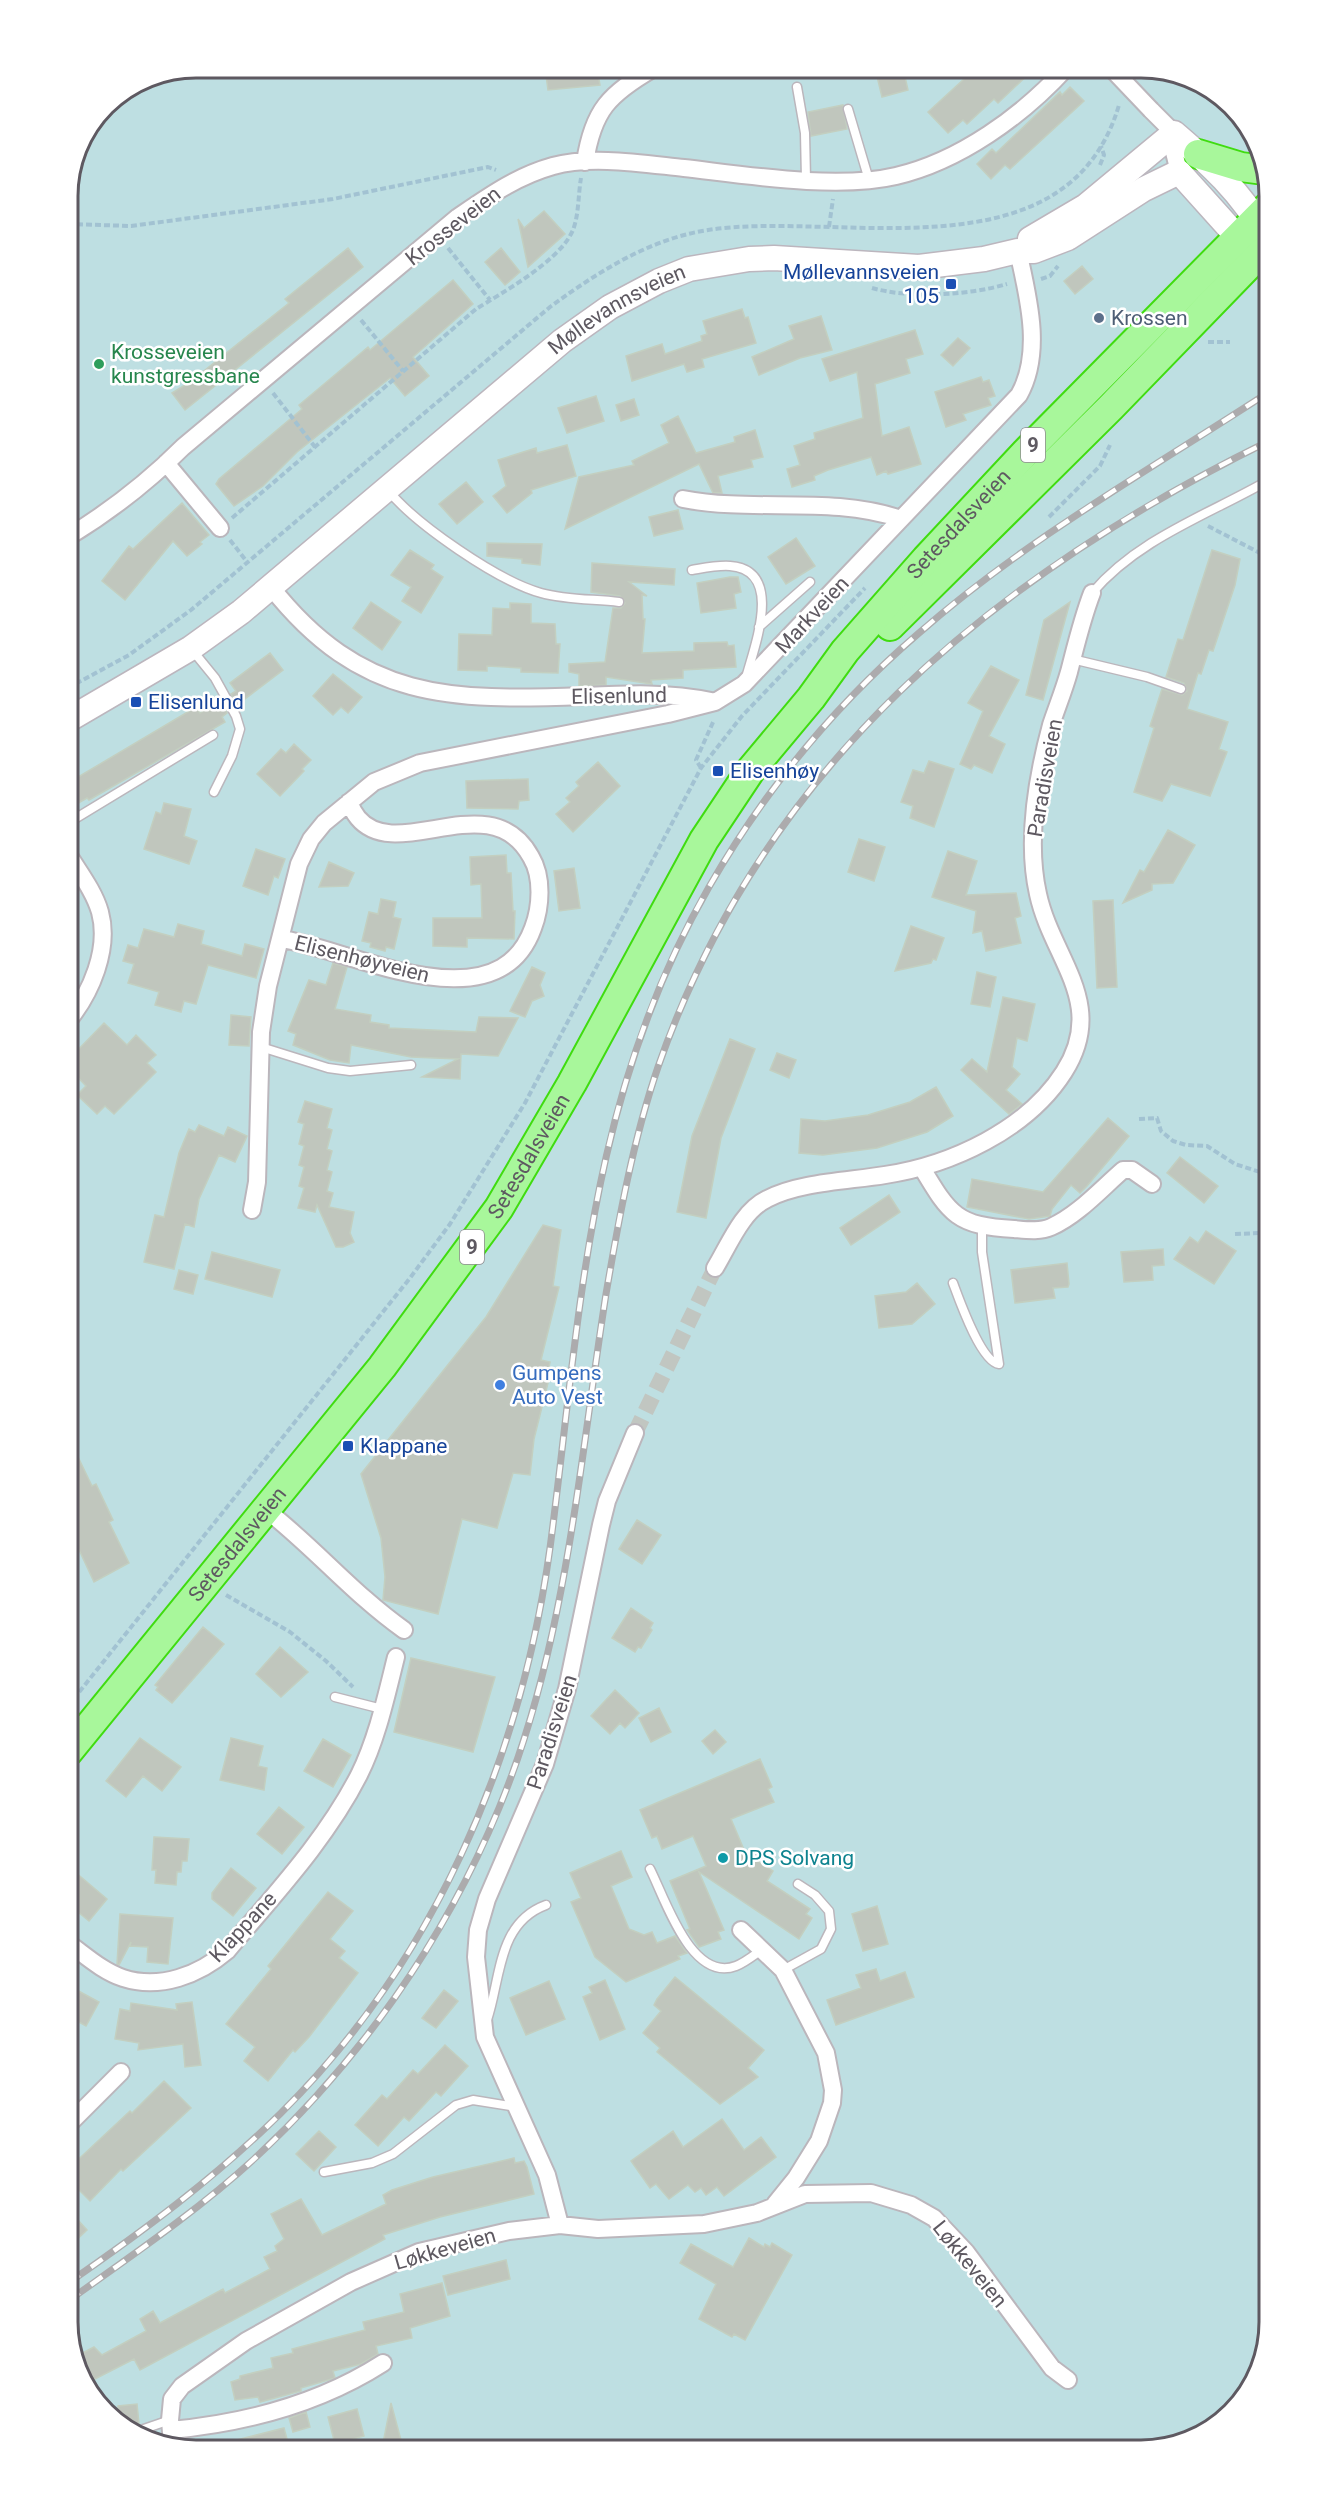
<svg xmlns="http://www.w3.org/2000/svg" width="1337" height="2518" font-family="Roboto,sans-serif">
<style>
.green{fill:#bedfe2}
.building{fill:#c0c6bd;stroke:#c3cfc0;stroke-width:1.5}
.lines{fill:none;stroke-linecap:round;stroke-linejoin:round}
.minor-tunnel{stroke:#c1c6c1;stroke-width:16;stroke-dasharray:16 8;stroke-linecap:butt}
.service-casing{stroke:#bbb6bc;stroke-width:11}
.minor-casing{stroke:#bbb6bc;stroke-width:20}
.secondary-casing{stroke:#bcb6be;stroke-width:27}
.trunk-casing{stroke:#40dc10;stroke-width:32}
.path{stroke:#a2c2d2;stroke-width:4;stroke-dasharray:6 3;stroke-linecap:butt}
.service{stroke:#fff;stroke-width:8}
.minor{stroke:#fff;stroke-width:16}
.secondary{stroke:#fff;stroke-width:24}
.trunk{stroke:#a8f79b;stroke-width:28}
.rail-casing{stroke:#acabad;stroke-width:7}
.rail{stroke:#fff;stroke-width:4.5;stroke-dasharray:14;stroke-linecap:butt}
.minor-bridge-casing{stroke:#bbb6bc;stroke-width:20;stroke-linecap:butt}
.minor-bridge{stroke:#fff;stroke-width:16}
.transit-dot{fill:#1a4fb4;stroke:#fff;stroke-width:2}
.service-dot{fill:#5c6f8a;stroke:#fff;stroke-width:2}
.leisure-dot{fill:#2e9e5b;stroke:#fff;stroke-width:2}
.shop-dot{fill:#3f7fe0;stroke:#fff;stroke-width:2}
.culture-dot{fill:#0f9aa8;stroke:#fff;stroke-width:2}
.labels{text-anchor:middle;stroke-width:5;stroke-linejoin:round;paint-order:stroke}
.shield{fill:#fff;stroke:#8e8b90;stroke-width:1.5}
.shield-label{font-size:20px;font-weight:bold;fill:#5e5961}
.street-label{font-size:21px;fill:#5e5961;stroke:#fff}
.transit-label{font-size:21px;fill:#164399;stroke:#fff;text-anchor:start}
.service-label{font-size:21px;fill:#4e5e75;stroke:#fff;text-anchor:start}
.leisure-label{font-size:21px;fill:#27864d;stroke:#fff;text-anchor:start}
.shop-label{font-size:21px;fill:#366cbe;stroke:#fff;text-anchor:start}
.culture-label{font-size:21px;fill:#0d838f;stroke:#fff;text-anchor:start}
.rim{fill:none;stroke:#5e5961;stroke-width:3}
</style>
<rect width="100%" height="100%" fill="#e2ebe1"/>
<!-- green -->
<path class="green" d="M196 68H1150L1219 94 1260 147 1269 196V2322L1248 2394 1190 2441 1141 2450H188L124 2429 77 2371 68 2322V188L77 147 105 105 147 77Z"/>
<!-- building -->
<path class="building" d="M545 68H597L600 85 548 90Z
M875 68H903L908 90 882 97Z
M976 68H1035L998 103 994 99 967 124 963 120 948 133 928 112Z
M1070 87 1084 101 1010 169 1005 165 991 179 977 164 992 149 996 153 1060 92 1062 95Z
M843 105 847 129 811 136 808 112Z
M544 211 565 234 528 267 518 219 524 228Z
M348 248 363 267 185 410 172 393 190 382 289 303 285 299Z
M501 248 520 272 505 285 485 262Z
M1082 266 1093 279 1075 294 1064 281Z
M453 280 473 304 413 357 429 376 405 396 390 378 297 452 263 486 234 506 216 484 219 479 302 409 299 405 368 347 370 350Z
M742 309 745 318 748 317 756 343 702 359 704 367 687 372 684 364 632 381 626 356 662 344 665 354 702 341 701 336 707 334 703 321Z
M821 316 832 350 800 358 759 375 752 357 794 339 789 326Z
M915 330 923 354 906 359 910 373 875 384 882 436 909 427 921 464 888 474 886 471 877 475 871 457 828 470 814 476 815 480 792 487 787 469 800 465 794 446 815 439 814 433 863 418 857 372 830 381 822 359Z
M958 338 970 348 953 366 941 355Z
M981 377 983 382 989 380 995 396 988 398 991 405 963 414 966 420 946 427 935 392Z
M596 396 604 421 567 433 558 408Z
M634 399 639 415 621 421 616 405Z
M678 416 696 453 735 442 734 437 755 430 763 457 751 460 753 467 718 476 722 493H713L699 464 565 529 579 477 634 465 632 461 669 443 661 425Z
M567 445 576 476 531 490 532 493 507 513 493 496 506 486 498 460 536 448 537 453Z
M466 482 483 502 457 524 439 504Z
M182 503 209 535 200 542 202 544 187 556 173 541 125 600 102 581 129 546 133 549Z
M678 510 683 529 654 536 649 517Z
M796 538 815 566 786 584 768 557Z
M487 543 542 544 540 565 522 563V559L487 556Z
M410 550 434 565 431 569 443 577 421 613 402 601 411 587 391 575Z
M1212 550 1240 559 1235 585 1213 651 1209 650 1201 674 1198 673 1187 709 1228 722 1219 749 1227 752 1210 796 1171 784 1162 801 1134 792 1154 728 1150 726 1162 689 1182 695 1187 691 1184 683 1166 677 1178 639 1183 640Z
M592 563 675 569 674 585 629 582 647 596 642 595 643 619H645L642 653 694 651V643L727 642 728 646 734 645 736 667 683 670V678L651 680 652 684 606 677V685L579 686V674L569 672V664L605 662 613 608H621L625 603 620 596 591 592Z
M730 577H738L741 592 734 594 736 608 701 613 697 583Z
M371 602 401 622 382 650 353 628Z
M1070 602 1043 700 1026 695 1044 620Z
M510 603 531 604V623L555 624 556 644H560L558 673 521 672V668L487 666V671L458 670 459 634 492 635 493 608 510 609Z
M270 653 283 670 237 705 231 694 236 691 230 683Z
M991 666 1019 680 989 736 1005 744 992 773 974 765 971 769 960 764 983 711 968 703Z
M333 674 362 697 348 713 341 707 333 715 313 696Z
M220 701 227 713 222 717 225 722 89 800 87 798 68 809V783L196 707 200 713Z
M294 744 311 760 302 769 304 771 280 796 257 774 281 749 286 753Z
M929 761 954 769 934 827 910 818 913 806 901 802 913 770 924 773Z
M598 762 620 786 573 832 556 814 570 802 566 798 579 786 576 782Z
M528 779 529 800 519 801 518 809 467 808 466 781Z
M164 803 191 809 184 836 197 841 189 864 144 849 156 812 161 814Z
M1168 830 1195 845 1173 883 1152 884V890L1123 903 1140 870 1144 872Z
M859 839 885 847 874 881 848 872Z
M256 849 285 859 278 878 274 876 268 895 243 886Z
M948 851 977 861 966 895 1016 893 1021 916 1015 918 1021 943 986 951 982 931 973 933 976 911 932 897Z
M506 855 507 873H511L513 911H515L514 939 467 938V947L433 946V918H482L481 884 471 885 470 857Z
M329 862 354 873 348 886 319 887Z
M574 868 580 908 559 911 554 871Z
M381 899 396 902 393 917 401 919 394 949 386 947 385 951 370 947 371 943 362 941 369 912 378 914Z
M1113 900 1117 987 1097 988 1093 901Z
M178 924 204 931 201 944 242 956 245 944 264 949 256 978 208 965 196 1004 184 1001 181 1012 155 1005 159 992 128 983 134 964 123 961 128 945 138 948 144 929 174 937Z
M911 926 944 938 936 960 933 959 931 963 895 971Z
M333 963 347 967 335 1009 371 1015 370 1022 389 1025V1028L476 1032 479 1017 518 1018 498 1056 461 1054 460 1079 422 1077 458 1059 411 1057 351 1045 349 1063 330 1060 293 1045 296 1034 288 1031 309 980 326 985Z
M532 967 545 973 540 985 544 996 532 1001 525 1017 510 1011Z
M977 972 996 977 990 1007 971 1004Z
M1003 997 1035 1004 1027 1041 1017 1038 1012 1067 1020 1074 1006 1090 1022 1104 1009 1114 961 1070 972 1059 987 1072Z
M231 1015 251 1017 249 1046 229 1045Z
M104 1023 127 1045 136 1035 156 1055 147 1063 156 1072 114 1114 105 1106 97 1114 77 1095 86 1086 68 1067V1060Z
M730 1039 755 1049 721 1138 706 1218 677 1212 692 1136Z
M777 1053 796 1060 789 1078 770 1070Z
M936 1087 953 1116 927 1132 877 1148 823 1155 799 1153 801 1119 825 1121 868 1115 910 1102Z
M305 1101 332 1109 327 1128 332 1130 327 1149 332 1151 327 1170 332 1172 327 1191 333 1193 329 1207 354 1212 350 1233 354 1242 343 1247H336L317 1205 315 1212 298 1208 304 1188 299 1186 304 1167 299 1165 304 1146 299 1144 304 1124 298 1122Z
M1108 1118 1129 1136 1087 1186 1080 1193 1071 1185 1052 1209 1050 1216 1029 1219 967 1207 972 1179 1043 1192Z
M199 1125 224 1136 228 1127 247 1136 235 1162 219 1155 199 1199 194 1227 185 1224 174 1269 144 1262 155 1215 164 1217 179 1153 189 1129 195 1132Z
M1180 1157 1218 1186 1204 1203 1167 1173Z
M889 1195 900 1212 851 1245 840 1228Z
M543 1225 561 1230 553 1286 559 1287 541 1360 550 1362 547 1378 549 1379 534 1439 530 1475 513 1473 497 1528 462 1519 438 1614 383 1600 385 1577 381 1538 361 1474 486 1317Z
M1206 1231 1236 1251 1214 1284 1174 1259 1190 1237 1198 1243Z
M1163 1249 1164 1265 1152 1266 1153 1280 1124 1282 1121 1252Z
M212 1252 280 1270 272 1297 205 1279Z
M1067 1263 1069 1284 1068 1287 1053 1288 1055 1298 1015 1303 1011 1270Z
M179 1270 198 1275 193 1294 174 1289Z
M917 1283 935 1304 912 1324 879 1328 875 1296 906 1292Z
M68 1436 92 1486 96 1484 113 1520 109 1522 129 1563 94 1582 73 1537 68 1539Z
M637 1520 661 1535 642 1564 619 1549Z
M631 1608 653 1623 650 1628 652 1630 641 1648 638 1647 635 1652 612 1638Z
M203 1627 224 1644 172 1703 156 1690 158 1687 155 1685Z
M280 1647 308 1672 281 1697 256 1674Z
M411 1658 495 1677 473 1752 394 1732Z
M615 1690 639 1713 625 1728 620 1723 610 1734 591 1716Z
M659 1708 671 1732 651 1742 639 1718Z
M715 1730 726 1742 713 1754 702 1741Z
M140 1738 181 1767 162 1791 143 1776 126 1797 106 1781Z
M231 1738 263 1746 258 1766 267 1768 264 1790 220 1780Z
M323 1739 351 1755 333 1787 304 1771Z
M760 1759 772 1787 768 1789 774 1802 731 1819 745 1852 773 1871 767 1881 810 1909 806 1914 812 1918 799 1939 699 1872 724 1930 718 1932 721 1939 699 1947 687 1930 690 1929 670 1881 706 1866 693 1836 662 1849 657 1836 652 1838 640 1810Z
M279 1807 304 1827 282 1854 257 1834Z
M154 1837 189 1839 187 1861H182L181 1872H177L176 1885 155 1883 156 1870H152Z
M621 1851 632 1877 611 1886 629 1929 644 1935 652 1932 657 1943 675 1936 687 1953 678 1956 680 1959 626 1982 595 1957 571 1902 581 1898 570 1873Z
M68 1866 107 1899 89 1921 68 1904Z
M231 1868 256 1888 233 1916 212 1899V1893Z
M328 1892 353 1911 330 1939 345 1951 339 1958 358 1973 309 2037 295 2052 293 2050 268 2081 244 2061 255 2047 226 2024 271 1969 268 1966Z
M877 1906 888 1944 863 1951 852 1914Z
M120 1914 173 1918 168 1964 147 1962 148 1947 130 1946 131 1942 119 1965 117 1964Z
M876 1969 880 1981 905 1972 914 1997 836 2025 827 2000 861 1988 856 1975Z
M675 1977 764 2050 748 2068 758 2077 720 2104 657 2052 660 2048 643 2033 661 2011 654 2005 657 1999Z
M605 1980 625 2029 600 2040 583 1997 592 1993 589 1987Z
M549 1981 565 2019 526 2035 510 1998Z
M73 1988 99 2002 86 2026 68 2016V1998Z
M444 1990 458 2001 436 2028 422 2018Z
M192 2002 201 2065 185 2067 183 2044 138 2050 139 2043 115 2039 120 2009 130 2011 131 2003 177 2010 176 2004Z
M445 2045 468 2066 441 2096 436 2092 409 2121 404 2117 378 2146 355 2125 382 2095 387 2099 413 2070 418 2074Z
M164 2081 191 2108 123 2171 121 2169 90 2201 68 2179V2169L130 2111 132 2113Z
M722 2119 744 2150 761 2137 776 2157 724 2196 717 2187 706 2195 701 2188 695 2192 688 2185 669 2199 656 2184 650 2188 631 2161 673 2131 683 2147Z
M319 2131 336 2147 314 2171 296 2154Z
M514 2158 515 2163 524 2161 527 2167 534 2194 440 2217 383 2235 385 2239 140 2370 134 2359 91 2381H86L77 2371 75 2357 94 2347 102 2355 146 2331 140 2319 153 2311 160 2323 223 2289 225 2293 270 2269 264 2257 277 2251 275 2246 284 2239 271 2214 301 2199 322 2235 386 2204 383 2195 392 2190 433 2177Z
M68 2209 87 2230 68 2248Z
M749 2238 764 2247 765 2244 770 2247 772 2243 792 2255 745 2340 734 2334 732 2337 699 2319 716 2284 680 2263 691 2244 733 2267Z
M506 2260 510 2279 448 2295 443 2276Z
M442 2283 450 2316 410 2328 412 2338 376 2346 378 2354 361 2364 333 2371 335 2378 301 2388V2391L260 2402 258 2397 235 2400 231 2382 240 2379V2376L273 2368 271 2358 293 2353 292 2349 365 2330 363 2322 404 2312 400 2294Z
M391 2403 401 2440 399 2450 382 2448Z
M137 2404 139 2424 129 2430 125 2429 118 2421V2406Z
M357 2409 364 2436 335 2444 328 2417Z
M306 2412 310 2427 293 2432 289 2418Z
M284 2428 290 2450H222L221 2444Z"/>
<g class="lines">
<!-- minor-tunnel -->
<path class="minor-tunnel" d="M635 1433 715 1268"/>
<!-- service casing -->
<g class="service-casing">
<path id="service" d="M797 87 805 133 806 179
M848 109 869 180
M387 489C415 524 498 581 541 593 566 600 594 599 619 602
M692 570C704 568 718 565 730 566 785 570 754 647 746 678
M1092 593C1139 538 1208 515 1269 480
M759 627 810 582
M193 651 215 678 236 716 240 729 232 756 214 792
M1072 659 1147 677 1181 689
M68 823 213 735
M261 1047 328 1068 350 1071 411 1065
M953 1283C959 1299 981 1362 999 1364L982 1252V1227
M335 1697 382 1709
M650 1869C665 1898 691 1983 736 1966 744 1963 753 1956 760 1951
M783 1970 821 1949 831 1929 829 1911 815 1895 798 1884
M487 2020C501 1979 497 1923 546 1905
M324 2172 372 2163 393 2154 456 2105 473 2100 516 2107
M135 2432 170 2420"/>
</g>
<!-- minor casing -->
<g class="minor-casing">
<path id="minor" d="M1151 110 1174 133V152L1179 172
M585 162C593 110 609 94 654 68
M166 463 220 528
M683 499C755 513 830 495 901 519
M68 537C109 512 149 481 183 447L458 217C489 196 517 176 553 166 591 155 645 164 684 168 745 175 837 190 896 176 960 161 1022 116 1066 68
M271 587C361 701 450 701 584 696 627 694 668 692 711 701
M282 939C351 950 497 1028 533 928 541 907 543 877 531 857 491 783 397 865 358 818 354 813 351 807 349 802
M68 1021C91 993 110 949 100 912 94 891 79 872 68 854
M922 1168C950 1215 957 1226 1014 1229 1026 1230 1040 1232 1051 1227 1078 1215 1101 1189 1123 1170H1132L1152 1184
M252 1210 257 1182 261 1032 268 986 299 864 311 839 324 823 374 782 420 763 668 714 715 702 744 684 1019 395C1043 352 1028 297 1018 251
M715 1268C729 1245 742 1211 767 1199 799 1182 849 1181 885 1175 951 1165 1027 1130 1064 1072 1108 1003 1052 959 1038 894 1026 841 1037 777 1051 725 1057 707 1064 690 1069 672 1076 645 1082 619 1092 593
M265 1509C314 1547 353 1594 404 1630
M741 1930 783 1970 826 2053 833 2090 832 2103 819 2141 796 2178 775 2204
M68 1943C85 1955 102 1971 123 1978 160 1990 199 1975 227 1951 273 1896 326 1840 359 1775 377 1739 386 1697 396 1657
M68 2125 121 2072
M560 2225 547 2175 485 2037 476 1957 478 1930 487 1899 545 1764 567 1689 601 1525 607 1501 635 1433
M171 2430C246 2423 319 2404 383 2363
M172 2445 170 2420 172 2399 182 2386 246 2341 351 2282 419 2252 509 2231 560 2225 598 2229 704 2224 757 2213 805 2194 871 2193 911 2205 934 2218 966 2252 1052 2368 1068 2380"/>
</g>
<!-- secondary casing -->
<g class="secondary-casing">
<g id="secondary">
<path d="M1030 239 1086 206 1174 133C1208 162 1243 194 1264 234"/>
<path id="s1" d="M68 720 191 648 241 612 562 341 610 307 659 281 689 269 749 259 774 258 919 267 984 259 1018 251H1034L1068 238 1144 189 1179 172 1232 231 1255 240"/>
</g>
</g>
<!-- trunk casing -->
<g class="trunk-casing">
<g id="trunk">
<path d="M1198 154 1241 167 1264 170"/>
<path d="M890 626 1111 407 1269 244"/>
<path id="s2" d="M68 1752 382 1367 499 1208 572 1083 704 840 750 771 811 698 845 651 926 559 1026 452 1269 206"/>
</g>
</g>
<!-- path -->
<path class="path" d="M1100 165 1104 155 1101 146
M68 224 131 226 333 199 488 167 496 170
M829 227 833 199
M448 248 490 300
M1041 279 1050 276 1058 266
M872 288C910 299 970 295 1007 284
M361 320 403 371
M1208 342H1230
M273 393 315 447
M1049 517 1100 466 1110 445
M232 518 476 309C502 293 557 262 571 234 579 220 578 195 581 178
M1208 526 1258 552 1269 561
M230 540 248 563
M68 688 129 655 191 610 550 307C598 272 649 239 708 230 839 210 1067 281 1119 105
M701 768 696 760 714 720
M1139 1119 1157 1118 1161 1131 1173 1141 1186 1145 1207 1146 1235 1164 1269 1175
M1235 1234 1260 1233 1269 1228
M226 1595 290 1632 326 1661 353 1687
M68 1706 410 1278 450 1224 525 1103 701 768 742 716 865 588"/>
<!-- service -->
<use href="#service" class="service"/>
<!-- minor -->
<use href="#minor" class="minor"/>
<!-- secondary -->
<use href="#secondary" class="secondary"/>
<!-- trunk -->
<use href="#trunk" class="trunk"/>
<!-- rail casing -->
<g class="rail-casing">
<path id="rail" d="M68 2283C142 2232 215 2178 280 2114 433 1963 521 1760 550 1548 581 1313 587 1099 709 887 764 791 835 705 919 633 1025 540 1151 469 1269 392
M68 2301C131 2256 196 2212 254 2159 359 2062 444 1941 499 1808 566 1646 579 1466 606 1294 619 1218 633 1140 658 1067 763 766 991 578 1269 441"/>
</g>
<!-- rail -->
<use href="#rail" class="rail"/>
<!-- minor-bridge casing -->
<g class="minor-bridge-casing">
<path id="minor-bridge" d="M1111 68 1151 110"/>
</g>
<!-- minor-bridge -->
<use href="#minor-bridge" class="minor-bridge"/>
</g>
<!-- markers -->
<g class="transit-dot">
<rect x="945" y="278" width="12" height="12" rx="3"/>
<rect x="130" y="696" width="12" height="12" rx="3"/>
<rect x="712" y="765" width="12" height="12" rx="3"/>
<rect x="342" y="1440" width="12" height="12" rx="3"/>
</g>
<circle class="service-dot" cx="1099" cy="318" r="6"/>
<circle class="leisure-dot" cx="99" cy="364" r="6"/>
<circle class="shop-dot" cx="500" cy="1385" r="6"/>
<circle class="culture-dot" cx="723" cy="1858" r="6"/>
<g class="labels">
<!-- shield labels -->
<g class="shield">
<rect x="1021" y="428" width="24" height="34" rx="4.5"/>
<rect x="460" y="1230" width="24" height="34" rx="4.5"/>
</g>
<g class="shield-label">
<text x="1033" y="452">9</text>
<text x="472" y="1254">9</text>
</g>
<!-- street labels -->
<g class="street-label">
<text transform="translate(453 226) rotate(-38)" y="7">Krosseveien</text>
<text dy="7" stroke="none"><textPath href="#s1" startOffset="688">Møllevannsveien</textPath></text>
<text dy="7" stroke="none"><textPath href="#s2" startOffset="1522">Setesdalsveien</textPath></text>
<text transform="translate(812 615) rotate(-47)" y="7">Markveien</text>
<text transform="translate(619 696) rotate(-1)" y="7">Elisenlund</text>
<text transform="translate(1045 778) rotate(-80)" y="7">Paradisveien</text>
<text transform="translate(362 959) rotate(14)" y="7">Elisenhøyveien</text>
<text dy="7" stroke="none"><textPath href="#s2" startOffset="754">Setesdalsveien</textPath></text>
<text dy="7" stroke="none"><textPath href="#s2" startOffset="268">Setesdalsveien</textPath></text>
<text transform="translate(552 1732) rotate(-72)" y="7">Paradisveien</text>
<text transform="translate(243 1927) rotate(-47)" y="7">Klappane</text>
<text transform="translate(445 2249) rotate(-16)" y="7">Løkkeveien</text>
<text transform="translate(970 2264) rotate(51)" y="7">Løkkeveien</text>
</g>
<!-- transit labels -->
<g class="transit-label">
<text x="939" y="279" text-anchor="end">Møllevannsveien<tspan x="939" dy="24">105</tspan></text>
<text x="148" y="709">Elisenlund</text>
<text x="730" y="778">Elisenhøy</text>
<text x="360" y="1453">Klappane</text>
</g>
<!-- service labels -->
<g class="service-label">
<text x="1111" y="325">Krossen</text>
</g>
<!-- leisure labels -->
<g class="leisure-label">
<text x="111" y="359">Krosseveien<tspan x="111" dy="24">kunstgressbane</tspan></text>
</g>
<!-- shop labels -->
<g class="shop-label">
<text x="512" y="1380">Gumpens<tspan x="512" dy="24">Auto Vest</tspan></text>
</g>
<!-- culture labels -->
<g class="culture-label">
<text x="735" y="1865">DPS Solvang</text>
</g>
</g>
<!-- crop -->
<path d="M0 0H1337V2518H0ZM196 78H1141A118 118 0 0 1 1259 196V2322A118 118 0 0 1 1141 2440H196A118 118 0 0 1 78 2322V196A118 118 0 0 1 196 78Z" fill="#fff" fill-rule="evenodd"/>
<path class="rim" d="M196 78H1141A118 118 0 0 1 1259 196V2322A118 118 0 0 1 1141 2440H196A118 118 0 0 1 78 2322V196A118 118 0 0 1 196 78Z"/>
</svg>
